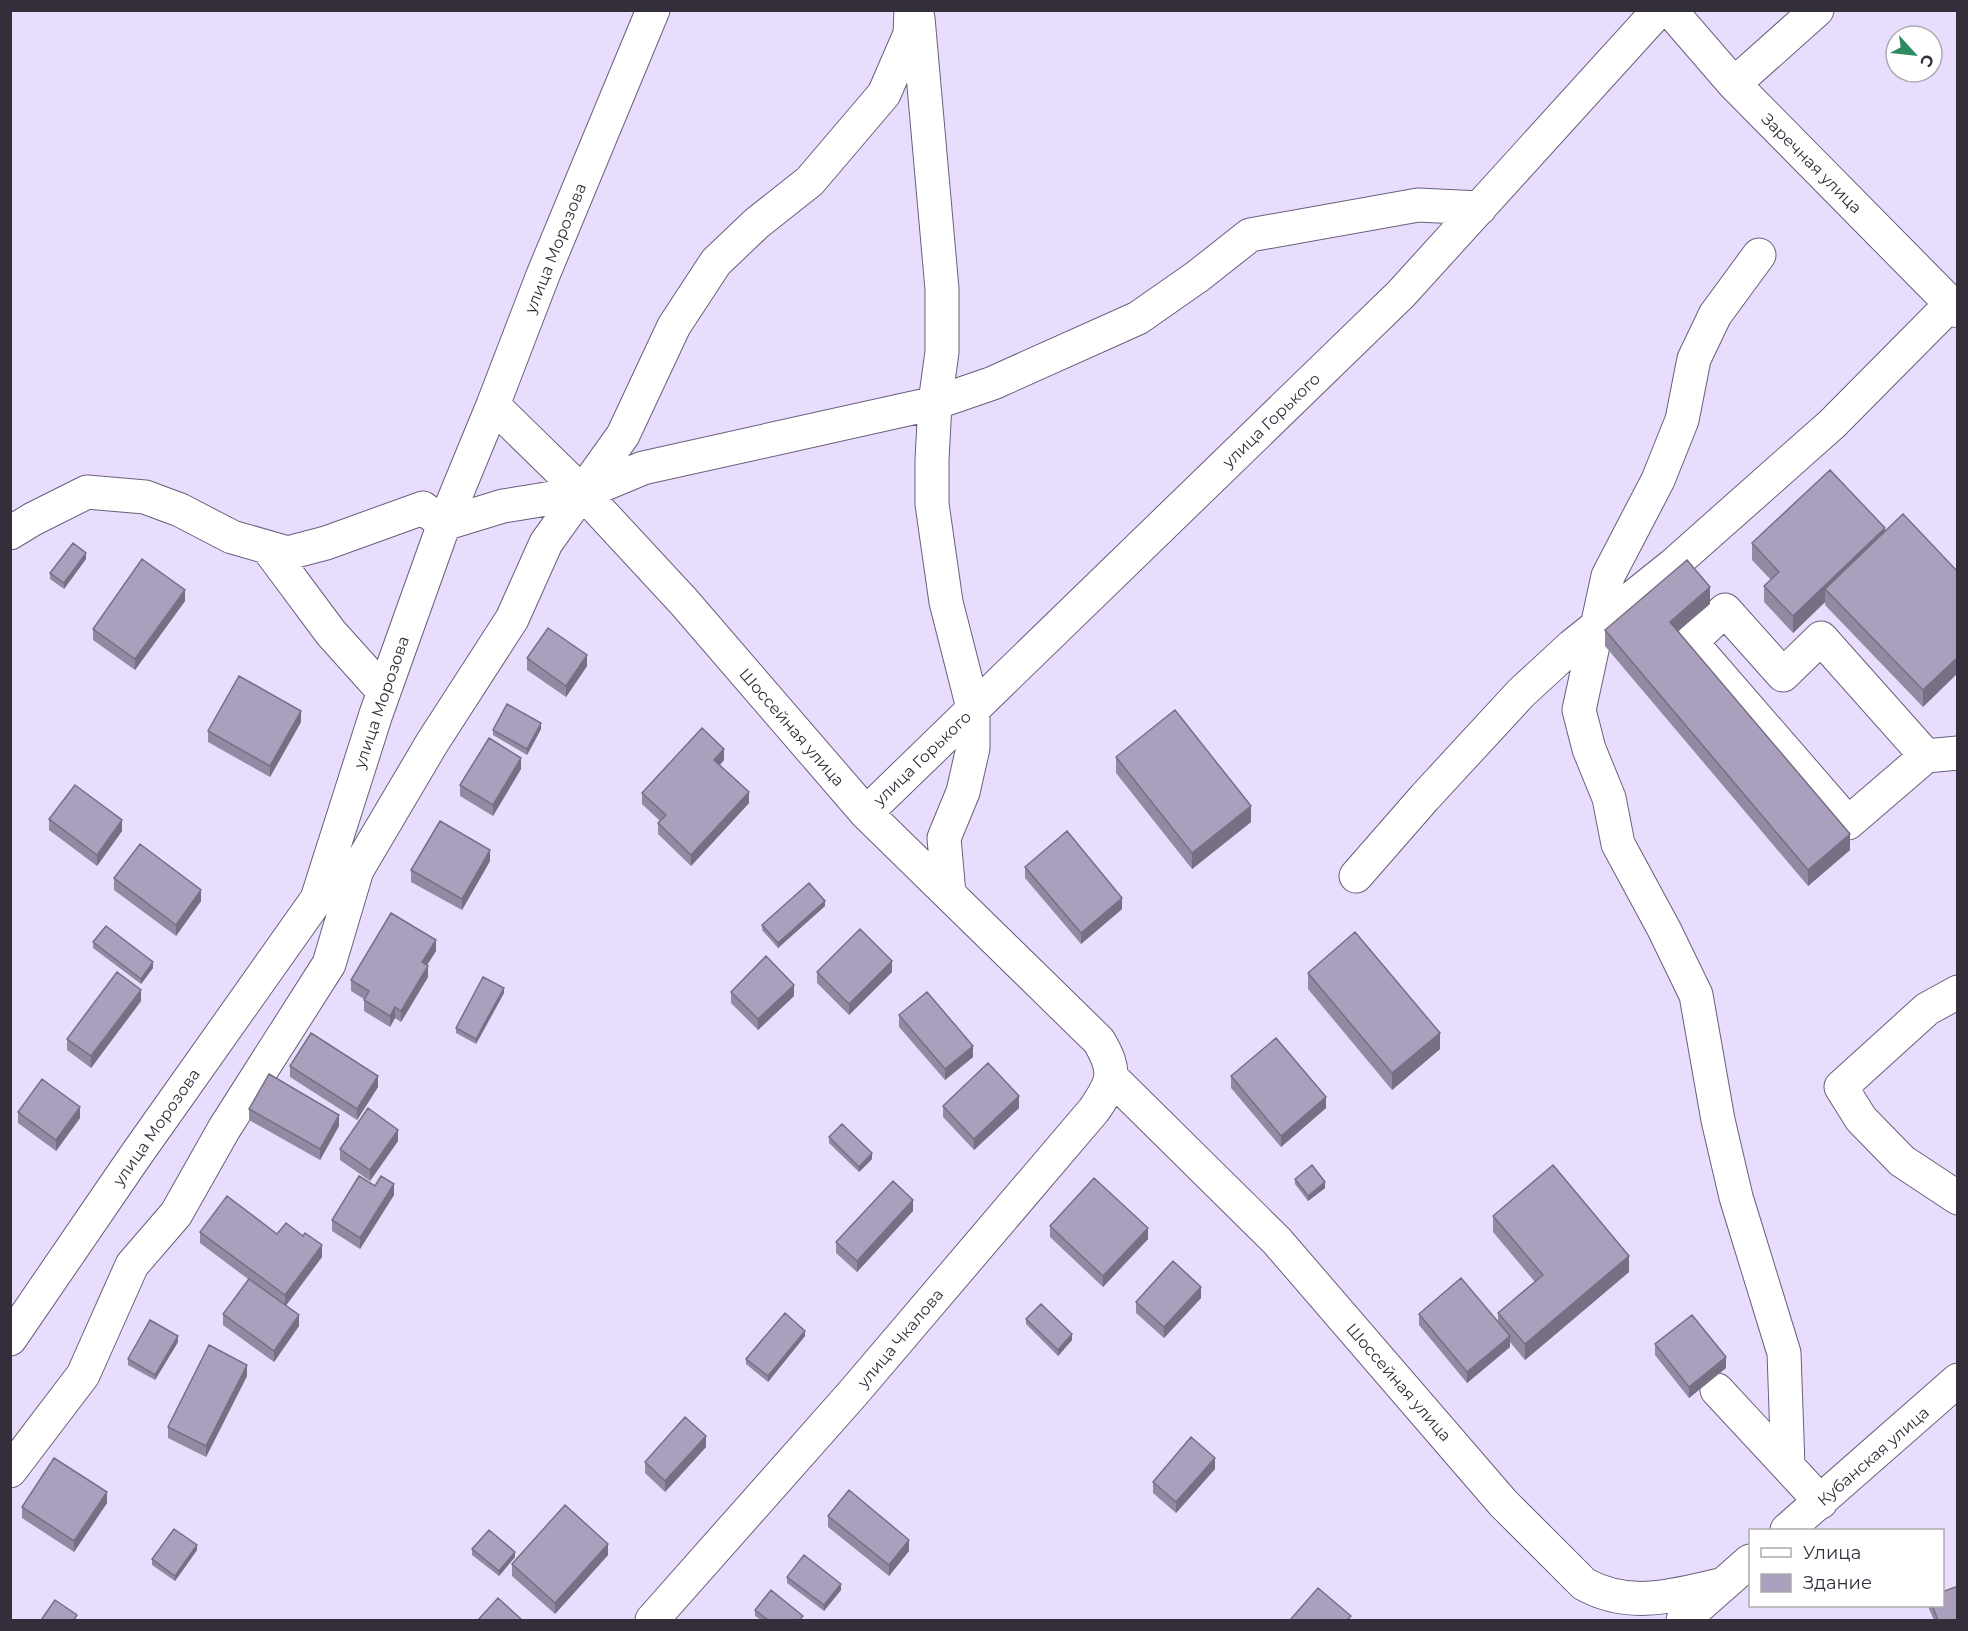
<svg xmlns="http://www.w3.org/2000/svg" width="1968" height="1631" font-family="Montserrat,sans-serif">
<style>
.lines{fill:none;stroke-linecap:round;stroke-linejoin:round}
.minor-casing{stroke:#695f7b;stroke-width:35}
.minor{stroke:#fff;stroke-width:33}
.wall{fill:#9289a3}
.shaded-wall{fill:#776f84}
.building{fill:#aa9fbd;stroke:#776f84;stroke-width:1.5}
.labels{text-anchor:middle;stroke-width:6;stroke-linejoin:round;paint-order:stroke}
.street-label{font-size:16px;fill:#332e3a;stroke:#fff}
</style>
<rect width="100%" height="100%" fill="#e9ddfd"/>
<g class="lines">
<!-- minor casing -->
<g class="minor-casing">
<path id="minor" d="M1670 10 1734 84 1958 311
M918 18 942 289V352L935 403 932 460V504L946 602 973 708V748L963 792 944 838 949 894
M1734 84 1817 10
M1759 255 1715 315 1694 359 1682 420 1658 480 1608 576 1579 710 1589 749 1609 798 1618 844 1664 929 1696 995 1718 1120 1736 1197 1784 1353 1788 1466
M493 405 583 493 684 602 866 813 1099 1041C1117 1072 1114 1081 1094 1110L854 1392 652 1620
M10 533 33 519 87 492 145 497 180 510 232 537 288 553 326 543 423 508 444 524 503 506 583 493 643 468 935 403 993 383 1138 318 1198 276 1250 235 1418 205 1480 208
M267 547 331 633 384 692
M1926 756 1821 638 1783 675 1725 610 1691 642 1848 823 1926 756 1958 753
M866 813 1401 294 1659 10
M1356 876 1425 797 1521 693 1572 646 1673 565 1832 424 1951 304
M1958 992 1927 1009 1841 1087 1861 1119 1902 1161 1958 1198
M1111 1077 1277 1241 1503 1503 1584 1584C1631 1610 1675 1595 1724 1584
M10 1339 136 1155 317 899 376 714 444 524 493 405 543 275 653 10
M1717 1390 1821 1502
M10 1471 83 1375 132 1265 176 1214 224 1129 329 964 357 870 432 743 512 619 546 543 623 435 674 326 716 262 757 223 810 181 884 94 910 34 911 10
M1787 1530 1958 1380
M1683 1620 1750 1561"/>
</g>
<!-- minor -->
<use href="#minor" class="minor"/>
</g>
<!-- wall -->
<path class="wall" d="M1885 531 1958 572 1923 707 1825 605V602L1793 633 1764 602V586L1771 580 1752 560V543Z
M86 559 64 589 50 579V573Z
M185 601 135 670 93 640V629Z
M1710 604 1678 631 1850 850 1808 886 1605 646V630Z
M527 658 587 666 566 697 527 670Z
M301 722 270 777 208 742V731Z
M541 729 527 755 493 735V730Z
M1116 757 1251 822 1192 869 1116 773Z
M724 760 720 765 749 803 691 866 658 834V823L660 821 642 804V793Z
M521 769 493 816 460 796V785Z
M49 819 122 831 97 866 49 830Z
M490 861 462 910 411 882V870Z
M1025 867 1122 909 1081 944 1025 878Z
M114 878 201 901 176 936 114 890Z
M825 906 778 948 762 930V925Z
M93 942 153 968 141 984 93 948Z
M436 951 427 965 428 977 401 1022 395 1018 390 1027 364 1011V999L351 991V980Z
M817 972H892L849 1015 817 983Z
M1308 973 1440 1049 1392 1090 1308 989Z
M731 992 794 996 758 1030 731 1003Z
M504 993 476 1044 456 1033V1028Z
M141 1001 91 1068 67 1050V1039Z
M899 1015 973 1057 945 1080 899 1027Z
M290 1066 378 1087 357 1120 290 1077Z
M1231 1076 1326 1108 1281 1147 1231 1088Z
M943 1106 1019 1108 974 1150 943 1117Z
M249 1109 339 1126 320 1160 249 1120Z
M18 1112 80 1118 56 1151 18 1123Z
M829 1137 872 1159 859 1172 829 1143Z
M398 1141 370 1181 340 1160V1149Z
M1295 1179 1325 1188 1308 1201 1295 1184Z
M375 1186 394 1195 360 1249 332 1231V1220Z
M913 1211 857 1272 836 1253V1242Z
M1493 1216 1629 1272 1525 1360 1510 1342V1347L1467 1383 1419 1325V1314L1498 1322V1313L1535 1282 1493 1232Z
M1050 1226 1148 1239 1103 1287 1050 1237Z
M200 1232 277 1234 322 1257 286 1306 299 1326 274 1362 223 1325V1314L248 1279 200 1243Z
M1201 1298 1164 1338 1136 1313V1302Z
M1026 1319 1072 1340 1058 1356 1026 1324Z
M805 1336 768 1382 746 1364V1359Z
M178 1342 155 1380 128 1365V1359Z
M1655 1344 1726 1368 1689 1398 1655 1355Z
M247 1376 206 1457 168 1438V1427Z
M706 1447 665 1492 645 1473V1462Z
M1215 1469 1176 1513 1153 1493V1482Z
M107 1503 74 1552 22 1518V1507Z
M828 1516 909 1551 889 1576 828 1527Z
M472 1549 515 1557 499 1576 472 1555Z
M197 1550 175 1581 152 1565V1559Z
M608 1555 555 1614 512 1576V1564Z
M787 1577 841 1590 824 1611 787 1583Z
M1929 1605H1942L1958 1620H1934L1929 1609Z
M755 1610 803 1620H761L755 1616Z"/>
<!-- shaded-wall -->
<path class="shaded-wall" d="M1885 528V544L1825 589V602L1793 633V616Z
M86 553V559L64 589V583Z
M1710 587V604L1670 638V622Z
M185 590V601L135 670V659Z
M587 655V666L566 697V686Z
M1958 657V673L1923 707V690Z
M301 711V722L270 777V766Z
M541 723V729L527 755V749Z
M724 749V760L714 771V760Z
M521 758V769L493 816V805Z
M749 792V803L691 866V855Z
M1251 806V822L1192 869V853Z
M122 820V831L97 866V855Z
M1850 834V850L1808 886V870Z
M490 850V861L462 910V899Z
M201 890V901L176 936V925Z
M1122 898V909L1081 944V933Z
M825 901V906L778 948V943Z
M436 940V951L422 973V962Z
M892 961V972L849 1015V1004Z
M153 962V968L141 984V979Z
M428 966V977L401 1022V1011Z
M794 985V996L758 1030V1019Z
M504 988V993L476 1044V1039Z
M141 990V1001L91 1068V1056Z
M395 1007V1018L390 1027V1016Z
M1440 1033V1049L1392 1090V1073Z
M973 1046V1057L945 1080V1069Z
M378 1076V1087L357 1120V1109Z
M1019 1096V1108L974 1150V1139Z
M1326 1097V1108L1281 1147V1136Z
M80 1107V1118L56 1151V1140Z
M339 1115V1126L320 1160V1149Z
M398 1130V1141L370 1181V1170Z
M872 1153V1159L859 1172V1167Z
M1325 1182V1188L1308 1201V1196Z
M394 1184V1195L360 1249V1238Z
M913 1200V1211L857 1272V1261Z
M1148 1228V1239L1103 1287V1276Z
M322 1245V1257L285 1306V1295Z
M1629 1256V1272L1525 1360V1344Z
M1201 1287V1298L1164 1338V1327Z
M299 1315V1326L274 1362V1351Z
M805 1331V1336L768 1382V1376Z
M1072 1334V1340L1058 1356V1350Z
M178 1336V1342L155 1380V1375Z
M1510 1336V1347L1467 1383V1372Z
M1726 1357V1368L1689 1398V1387Z
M247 1365V1376L206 1457V1446Z
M706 1436V1447L665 1492V1481Z
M1215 1458V1469L1176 1513V1502Z
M107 1492V1503L74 1552V1541Z
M909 1540V1551L889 1576V1565Z
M608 1544V1555L555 1614V1603Z
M197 1545V1550L175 1581V1576Z
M515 1552V1557L499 1576V1571Z
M841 1584V1590L824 1611V1605Z"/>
<!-- building -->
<path class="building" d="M1830 470 1885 528 1793 616 1764 586 1779 572 1752 543Z
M1903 514 1958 572V657L1923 690 1825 589Z
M73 543 86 553 64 583 50 573Z
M142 559 185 590 135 659 93 629Z
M1687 560 1710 587 1670 622 1850 834 1808 870 1605 630Z
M548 628 587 655 566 686 527 658Z
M239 676 301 711 270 766 208 731Z
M507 704 541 723 527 749 493 730Z
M1175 710 1251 806 1192 853 1116 757Z
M702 728 724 749 714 760 749 792 691 855 658 823 666 815 642 793Z
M489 738 521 758 493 805 460 785Z
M75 785 122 820 97 855 49 819Z
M440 821 490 850 462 899 411 870Z
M1067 831 1122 898 1081 933 1025 867Z
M140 844 201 890 176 925 114 878Z
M809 883 825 901 778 943 762 925Z
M391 913 436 940 422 962 428 966 401 1011 395 1007 390 1016 364 1000 369 991 351 980Z
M106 926 153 962 141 979 93 942Z
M860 929 892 961 849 1004 817 972Z
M1355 932 1440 1033 1392 1073 1308 973Z
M766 956 794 985 758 1019 731 992Z
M117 972 141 990 91 1056 67 1039Z
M483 977 504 988 476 1039 456 1028Z
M927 992 973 1046 945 1069 899 1015Z
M311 1033 378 1076 357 1109 290 1066Z
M1276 1038 1326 1097 1281 1136 1231 1076Z
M988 1063 1019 1096 974 1139 943 1106Z
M269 1074 339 1115 320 1149 249 1109Z
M42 1079 80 1107 56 1140 18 1112Z
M368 1108 398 1130 370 1170 340 1149Z
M842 1124 872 1153 859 1167 829 1137Z
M1312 1165 1325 1182 1308 1196 1295 1179Z
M1553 1165 1629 1256 1525 1344 1498 1313 1543 1275 1493 1216Z
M359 1176 375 1186 381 1176 394 1184 360 1238 332 1220Z
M1094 1178 1148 1228 1103 1276 1050 1226Z
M893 1181 913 1200 857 1261 836 1242Z
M227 1196 277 1234 286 1223 303 1236 305 1233 322 1245 285 1295 200 1232Z
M1173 1261 1201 1287 1164 1327 1136 1302Z
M1461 1278 1510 1336 1467 1372 1419 1314Z
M249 1279 299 1315 274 1351 223 1314Z
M1041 1304 1072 1334 1058 1350 1026 1319Z
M785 1313 805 1331 768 1376 746 1359Z
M1692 1315 1726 1357 1689 1387 1655 1344Z
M150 1320 178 1336 155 1375 128 1359Z
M209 1345 247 1365 206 1446 168 1427Z
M685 1417 706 1436 665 1481 645 1462Z
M1191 1437 1215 1458 1176 1502 1153 1482Z
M54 1458 107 1492 74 1541 22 1507Z
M849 1490 909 1540 889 1565 828 1516Z
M565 1505 608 1544 555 1603 512 1564Z
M174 1529 197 1545 175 1576 152 1559Z
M489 1530 515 1552 499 1571 472 1549Z
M804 1555 841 1584 824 1605 787 1577Z
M1958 1586V1620H1938L1932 1605H1942V1592Z
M1318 1588 1351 1616 1347 1620H1290Z
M771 1590 803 1616 799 1620H768L755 1610Z
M498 1598 522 1620H478Z
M55 1600 77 1615 74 1620H41Z"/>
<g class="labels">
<!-- street labels -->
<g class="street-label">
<text transform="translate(1812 163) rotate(45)" y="6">Заречная улица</text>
<text transform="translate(555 248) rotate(-68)" y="6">улица Морозова</text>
<text transform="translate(1271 420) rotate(-44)" y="6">улица Горького</text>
<text transform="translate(381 702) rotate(-71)" y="6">улица Морозова</text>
<text transform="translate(792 727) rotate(49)" y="6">Шоссейная улица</text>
<text transform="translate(922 758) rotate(-44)" y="6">улица Горького</text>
<text transform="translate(156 1127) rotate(-55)" y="6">улица Морозова</text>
<text transform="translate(900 1338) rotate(-50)" y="6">улица Чкалова</text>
<text transform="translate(1399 1382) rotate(49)" y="6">Шоссейная улица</text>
<text transform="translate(1873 1456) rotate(-41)" y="6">Кубанская улица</text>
</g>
</g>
<!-- border -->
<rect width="1968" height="1631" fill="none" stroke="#332e3a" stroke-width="24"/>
<!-- legend -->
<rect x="1749" y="1529" width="195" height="78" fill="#ffffff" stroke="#adabb0" stroke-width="1.5"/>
<rect x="1761" y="1548" width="30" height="9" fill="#ffffff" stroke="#adabb0" stroke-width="1.5"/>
<text x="1803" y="1559" font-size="18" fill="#332e3a">Улица</text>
<rect x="1761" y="1574" width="30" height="18" fill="#aa9fbd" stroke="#adabb0" stroke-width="1.5"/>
<text x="1803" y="1589" font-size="18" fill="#332e3a">Здание</text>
<!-- north arrow -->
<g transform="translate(1914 54) rotate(117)"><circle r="28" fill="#ffffff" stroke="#adabb0" stroke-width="1.5"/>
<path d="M0-4.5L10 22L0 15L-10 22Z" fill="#2d8b62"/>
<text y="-9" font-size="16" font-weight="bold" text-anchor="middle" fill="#332e3a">С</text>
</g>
</svg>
